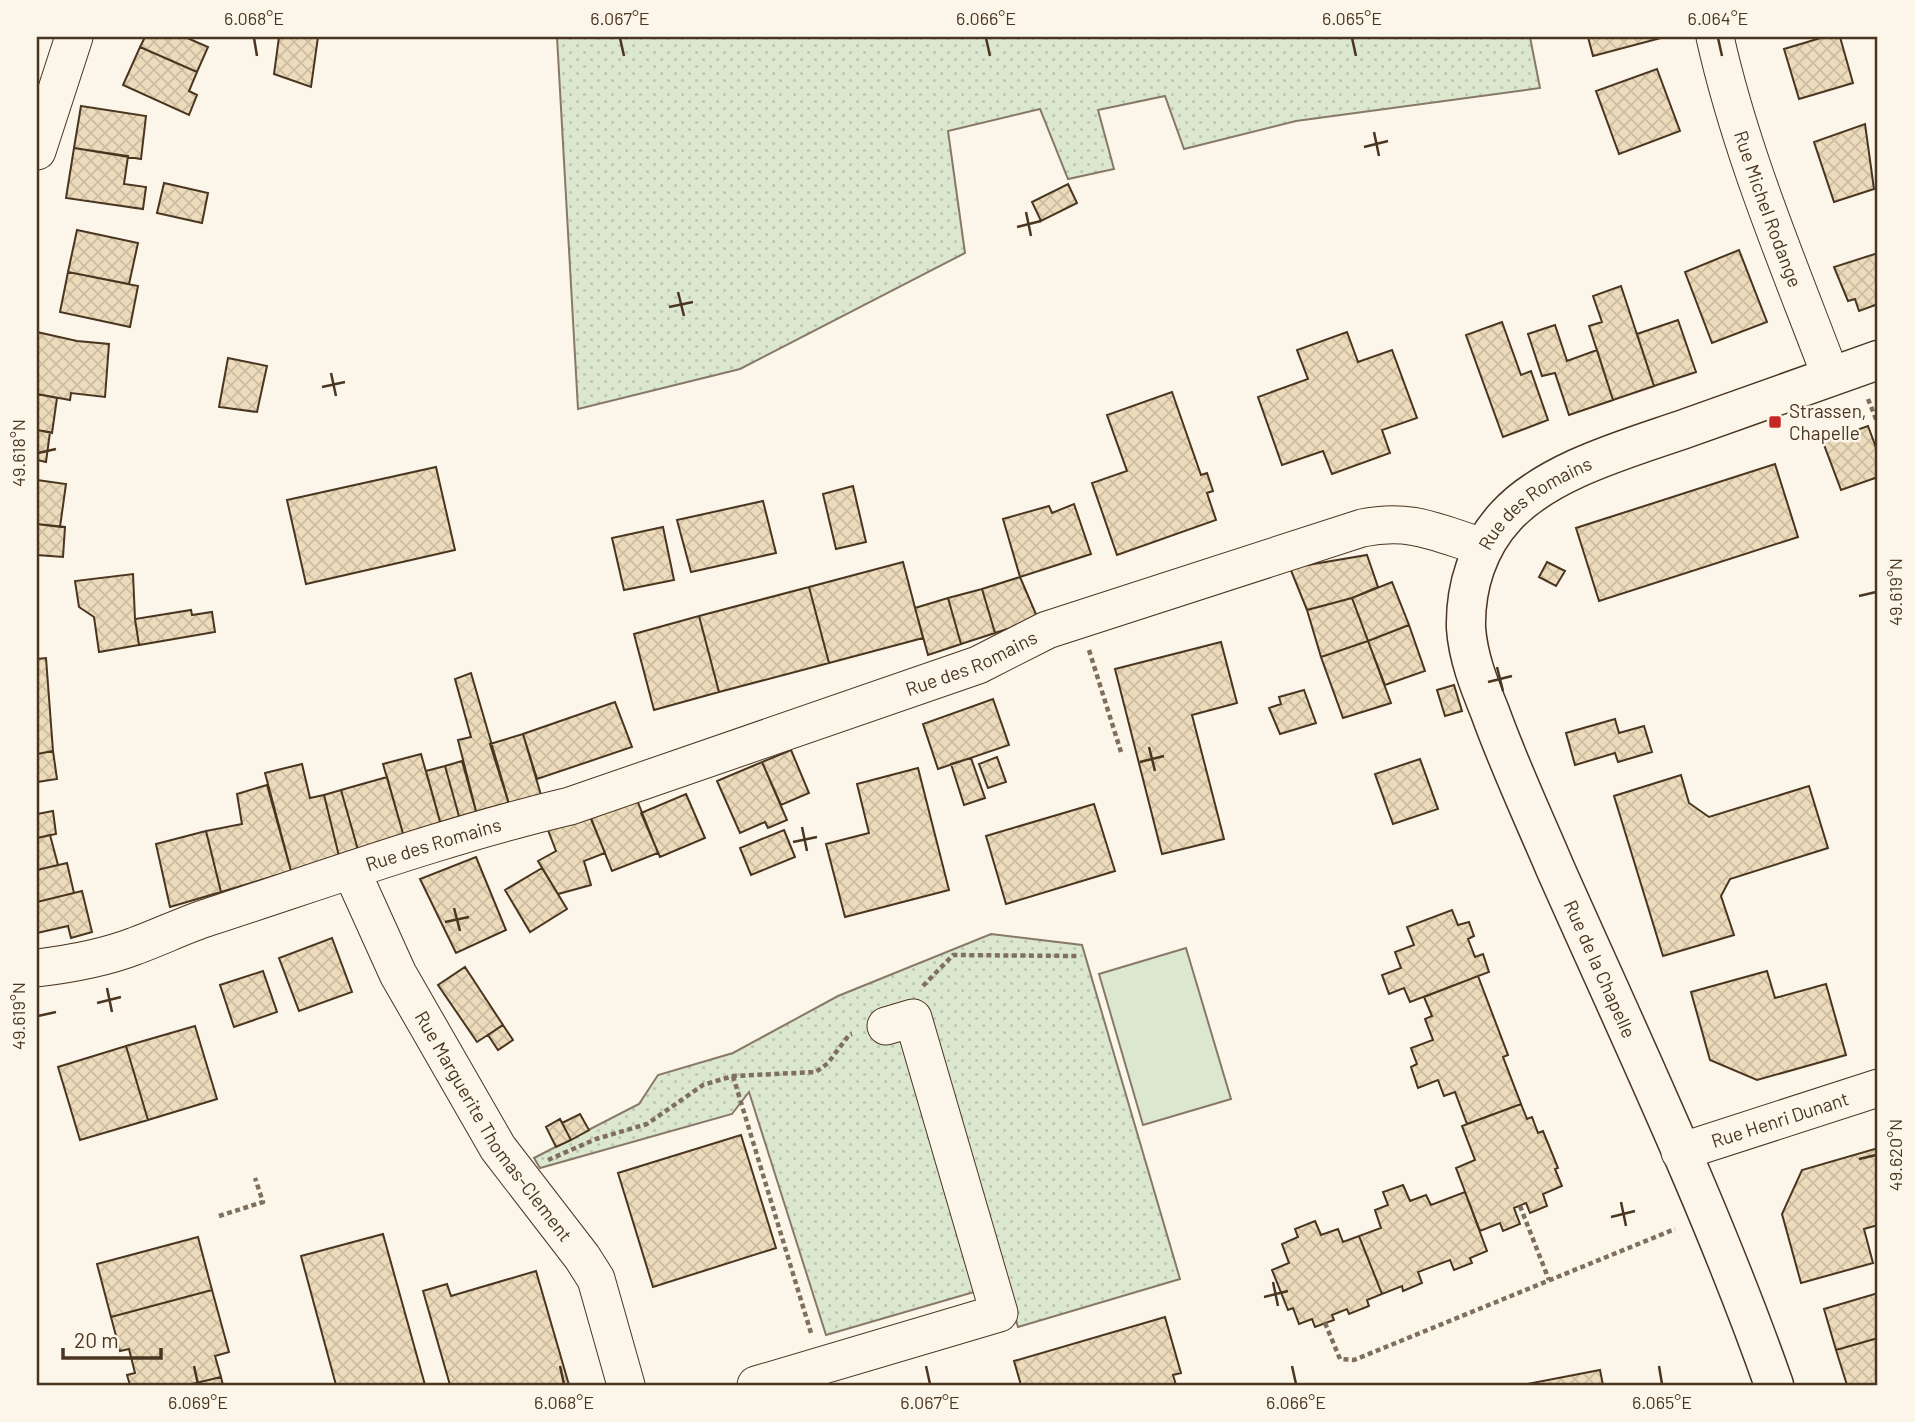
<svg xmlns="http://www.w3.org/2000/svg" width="1915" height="1422" font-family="Barlow,sans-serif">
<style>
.grass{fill:url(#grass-dots);stroke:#887966;stroke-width:2}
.pitch{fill:#dce7d0;stroke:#887966;stroke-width:2}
.building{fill:url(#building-cross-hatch);stroke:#4a3520;stroke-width:2}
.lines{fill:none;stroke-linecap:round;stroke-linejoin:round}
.minor-casing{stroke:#4a3520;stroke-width:39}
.major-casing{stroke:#4a3520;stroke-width:41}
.path{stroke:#7f6f5c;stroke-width:4.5;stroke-dasharray:5 3.5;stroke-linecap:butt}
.minor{stroke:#fbf6e9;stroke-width:37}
.major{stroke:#fbf6e9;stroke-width:38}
.ticks{fill:none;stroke:#4a3520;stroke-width:2.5}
.poi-dot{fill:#c62828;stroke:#fbf6e9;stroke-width:2.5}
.labels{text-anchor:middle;stroke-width:5;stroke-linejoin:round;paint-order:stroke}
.street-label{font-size:19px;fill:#4a3520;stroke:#fbf6e9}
.poi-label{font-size:19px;fill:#4a3520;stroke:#fbf6e9;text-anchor:start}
.neatline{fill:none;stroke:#4a3520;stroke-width:2.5}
.ticks-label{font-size:18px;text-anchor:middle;fill:#4a3520}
</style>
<defs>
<pattern id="grass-dots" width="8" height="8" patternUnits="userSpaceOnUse" patternTransform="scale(1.75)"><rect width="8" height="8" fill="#dce7d0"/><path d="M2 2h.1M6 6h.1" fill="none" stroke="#bec7b2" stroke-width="1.8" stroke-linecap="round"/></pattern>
<pattern id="building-cross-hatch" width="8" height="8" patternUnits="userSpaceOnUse" patternTransform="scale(1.75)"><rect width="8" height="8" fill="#ecdcbc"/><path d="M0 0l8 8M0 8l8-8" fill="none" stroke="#ccbda1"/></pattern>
</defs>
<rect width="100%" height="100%" fill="#fbf6e9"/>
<!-- grass -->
<path class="grass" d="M557 37H1530L1540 88 1296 121 1184 149 1165 96 1098 110 1114 169 1068 179 1040 109 948 131 965 253 740 369 578 409Z
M991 934 1082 945 1180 1279 1018 1327 1005 1283 826 1335 749 1092 732 1114 540 1168 534 1158 639 1104 658 1075 733 1053 838 996Z"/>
<!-- pitch -->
<path class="pitch" d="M1186 948 1231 1099 1143 1125 1099 974Z"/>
<!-- building -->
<path class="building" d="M145 37H185L208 47 197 72 140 47Z
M279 37H318L311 87 274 74Z
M1588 37H1661V38L1593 56Z
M1824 37H1840L1853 83 1799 99 1784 49Z
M140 47 197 72 189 91 197 95 189 115 123 85Z
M1657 69 1680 131 1619 154 1596 91Z
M81 106 146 116 141 159 74 148Z
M1865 124 1874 189 1834 202 1814 142Z
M74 148 128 156 124 184 146 187 143 209 66 198Z
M164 183 208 193 202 223 157 213Z
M1068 184 1077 203 1041 221 1032 202Z
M77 230 138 243 129 284 68 272Z
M1739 250 1767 322 1712 343 1685 272Z
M1878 253V304L1859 311 1855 299 1848 301 1834 267Z
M68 272 138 286 130 327 60 312Z
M1621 286 1654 386 1613 400 1589 326 1602 322 1593 296Z
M1678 320 1696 372 1654 386 1637 334Z
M1502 322 1521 375 1531 371 1548 420 1503 437 1466 335Z
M1555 325 1567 361 1597 350 1613 400 1569 415 1555 373 1542 376 1528 334Z
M37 332 77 341 109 344 105 397 71 393 70 400 37 394Z
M1347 332 1358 362 1392 350 1417 418 1382 430 1390 453 1332 474 1323 451 1282 465 1258 397 1308 379 1297 350Z
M228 358 267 366 257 412 219 407Z
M1172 392 1201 475 1207 473 1213 491 1207 493 1216 520 1117 555 1092 483 1127 471 1107 415Z
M37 394 57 398 52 433 37 430Z
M1868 426 1878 453V477L1841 490 1823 442Z
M37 430 50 432 46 462 37 460Z
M1775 464 1798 537 1599 601 1576 528Z
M436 467 455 550 306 584 287 500Z
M37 480 66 484 60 527 37 524Z
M853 486 866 542 836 549 823 494Z
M763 501 776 553 691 572 677 520Z
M1074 504 1091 554 1020 577 1003 519 1049 506 1052 513Z
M37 524 65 527 63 557 37 555Z
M663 527 674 580 624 590 612 538Z
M1367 555 1378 587 1352 598 1307 610 1290 568Z
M903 562 923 638 829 663 809 587Z
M1547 562 1565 571 1556 586 1539 577Z
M133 574 135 619 139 645 99 652 94 617 79 607 75 581Z
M1020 577 1038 619 995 633 982 589Z
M1392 582 1409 625 1368 641 1352 598Z
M809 587 829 663 719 692 699 616Z
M982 589 995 633 961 644 948 598Z
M948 598 961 644 928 655 915 608Z
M1352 598 1368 641 1321 657 1307 610Z
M191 610 192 615 212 612 215 632 139 645 135 619Z
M699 616 719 692 654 710 634 634Z
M1409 625 1425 671 1385 685 1368 641Z
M1368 641 1391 703 1343 718 1321 657Z
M1221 642 1237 703 1192 715 1224 839 1162 854 1115 669Z
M46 658 53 751 37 754V659Z
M471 673 509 804 477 815 458 740 471 737 455 679Z
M1454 685 1462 711 1445 716 1437 690Z
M1304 690 1316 723 1280 734 1269 708 1281 704 1279 697Z
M993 699 1009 745 938 769 923 724Z
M615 702 632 747 537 779 523 734Z
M1615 719 1619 733 1644 726 1652 752 1618 762 1615 753 1575 765 1566 733Z
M523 734 541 795 509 804 490 744Z
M791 750 809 793 781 805 762 762Z
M53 751 57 779 37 782V754Z
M421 754 441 825 404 837 383 764Z
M997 757 1006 782 988 788 979 764Z
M971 758 985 798 964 805 951 764Z
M1420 759 1438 809 1393 824 1375 774Z
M462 761 477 815 460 820 445 766Z
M762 762 787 820 768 828 765 822 740 833 717 781Z
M302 764 310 798 324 795 339 856 291 871 265 773Z
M445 766 460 820 441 825 426 771Z
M918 768 949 890 845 917 826 844 869 833 857 784Z
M1681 775 1689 803 1709 817 1809 786 1828 848 1730 879 1721 896 1734 935 1663 956 1614 796Z
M387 777 404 837 358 850 341 790Z
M267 785 291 871 221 892 206 831 242 824 237 794Z
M341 790 358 850 339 856 324 795Z
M686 794 705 838 660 857 641 813Z
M637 800 658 853 612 871 591 818Z
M1094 804 1115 871 1006 904 986 836Z
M53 811 56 834 37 838V814Z
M589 814 605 853 584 861 591 885 558 894 538 861 556 851 548 830Z
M784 830 795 857 751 875 740 848Z
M206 831 221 892 170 907 156 844Z
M50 835 58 865 37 870V838Z
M476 857 506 930 456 953 420 879Z
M67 863 74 893 37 902V870Z
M542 868 567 909 530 932 505 890Z
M82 891 92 932 71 938 68 926 37 933V902Z
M1452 910 1458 925 1469 922 1474 936 1468 939 1475 957 1483 954 1489 972 1410 1002 1404 988 1389 994 1382 975 1401 968 1395 952 1414 945 1407 927Z
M332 938 352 992 299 1011 279 958Z
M465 967 503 1025 477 1042 438 985Z
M263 971 277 1012 234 1027 220 985Z
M1767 971 1775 998 1826 984 1846 1055 1757 1080 1710 1060 1691 992Z
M1478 976 1508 1055 1503 1057 1521 1104 1467 1124 1455 1092 1444 1096 1438 1080 1418 1088 1411 1067 1417 1064 1411 1048 1433 1040 1425 1019 1432 1016 1424 997Z
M503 1025 513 1040 498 1050 488 1035Z
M195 1026 217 1099 148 1120 126 1046Z
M126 1046 148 1120 80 1140 58 1067Z
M1521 1104 1527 1119 1532 1117 1538 1133 1543 1131 1558 1168 1555 1169 1562 1186 1543 1194 1547 1206 1530 1213 1526 1203 1514 1208 1520 1224 1503 1231 1500 1223 1480 1231 1456 1168 1475 1160 1462 1126Z
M580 1114 589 1130 571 1140 562 1123Z
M560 1119 571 1140 556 1147 546 1127Z
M741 1135 776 1248 653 1287 618 1173Z
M1878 1148V1225L1864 1229 1873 1263 1801 1283 1782 1214 1802 1170Z
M1403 1185 1410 1201 1426 1195 1431 1205 1465 1192 1487 1251 1470 1258 1472 1263 1454 1270 1450 1260 1418 1272 1422 1283 1403 1291 1402 1286 1382 1294 1359 1236 1381 1228 1375 1210 1388 1205 1383 1192Z
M1315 1221 1321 1235 1338 1229 1343 1242 1359 1236 1382 1294 1367 1300 1369 1306 1349 1314 1347 1309 1332 1315 1334 1320 1315 1327 1312 1319 1299 1324 1293 1308 1288 1310 1272 1270 1289 1263 1282 1244 1298 1237 1295 1229Z
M383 1234 425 1385H336L301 1256Z
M198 1237 212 1290 111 1317 97 1264Z
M536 1271 569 1385H450L423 1291 447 1284 451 1296Z
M212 1290 229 1352 215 1356 221 1377 188 1385H130L127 1375 135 1373 129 1349 120 1351 111 1317Z
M1878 1293V1338L1836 1350 1824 1309Z
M1165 1317 1181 1373 1173 1375 1176 1385H1021L1014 1361Z
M1878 1338V1385H1847L1836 1350Z
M1600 1370 1603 1385H1527V1384Z
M221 1377 223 1385H188Z"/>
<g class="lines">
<!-- minor casing -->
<g class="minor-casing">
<g id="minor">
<path id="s1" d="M1715 37C1741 154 1789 265 1831 377"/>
<path d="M37 151 74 37"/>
<path id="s2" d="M351 870 398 974 498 1148 582 1257 596 1279 626 1385"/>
<path id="s3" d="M37 968C70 964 104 958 135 946 160 937 184 925 209 917 329 878 447 835 570 806L978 665 1047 630 1362 528C1412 518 1437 533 1483 547"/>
<path id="s4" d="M1680 1152 1878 1088"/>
<path d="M756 1385 999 1313 913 1018 886 1026"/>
</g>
</g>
<!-- major casing -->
<g class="major-casing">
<g id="major">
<path id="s5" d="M1774 1385C1712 1209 1631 1039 1555 868 1533 816 1509 765 1490 712 1479 685 1468 657 1466 628 1465 587 1478 546 1506 516 1548 470 1630 448 1687 428 1750 405 1814 383 1878 360"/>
</g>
</g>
<!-- path -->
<path class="path" d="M1868 399 1878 424
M1089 650 1121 752
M923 986 953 955 1077 956
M733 1076 811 1333
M548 1160 596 1139 647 1124 703 1085 733 1076 816 1072 828 1063 849 1035 852 1034
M1520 1206 1549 1280
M219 1216 263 1202 255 1178
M1325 1323 1340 1359 1354 1360 1675 1229"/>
<!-- minor -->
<use href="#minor" class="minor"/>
<!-- major -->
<use href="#major" class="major"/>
</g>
<!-- ticks -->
<path class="ticks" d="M254 38 257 56M620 38 624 56M986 38 990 56M1352 38 1356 56M1718 38 1722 56M1374 132 1379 156M1364 147 1388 141M1026 212 1031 236M1017 227 1041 221M678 292 684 316M669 307 693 302M331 373 336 396M322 387 345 382M38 453 56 449M1859 596 1876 592M1497 667 1503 691M1488 682 1512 676M1149 747 1155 771M1140 762 1164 756M802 827 807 851M793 842 817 837M454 908 460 931M445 922 469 917M107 988 112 1012M97 1003 121 997M38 1016 56 1012M1859 1159 1876 1155M1621 1202 1626 1226M1611 1217 1635 1211M1273 1282 1278 1306M1264 1297 1288 1291M194 1366 198 1384M560 1366 564 1384M926 1366 930 1384M1292 1366 1296 1384M1659 1366 1662 1384"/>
<!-- markers -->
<rect class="poi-dot" x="1768" y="415" width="14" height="14" rx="3.5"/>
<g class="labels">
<!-- street labels -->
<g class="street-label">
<text dy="7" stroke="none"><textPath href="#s1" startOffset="180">Rue Michel Rodange</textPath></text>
<text dy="7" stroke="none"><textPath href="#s5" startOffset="971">Rue des Romains</textPath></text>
<text dy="7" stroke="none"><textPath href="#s3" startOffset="984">Rue des Romains</textPath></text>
<text dy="7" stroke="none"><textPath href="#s3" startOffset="416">Rue des Romains</textPath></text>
<text transform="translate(1600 969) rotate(66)" y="7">Rue de la Chapelle</text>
<text dy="7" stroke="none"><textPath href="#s4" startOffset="105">Rue Henri Dunant</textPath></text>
<text dy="7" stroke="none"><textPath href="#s2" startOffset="294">Rue Marguerite Thomas-Clement</textPath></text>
</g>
<!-- poi labels -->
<g class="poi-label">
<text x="1789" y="418">Strassen,<tspan x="1789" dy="22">Chapelle</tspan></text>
</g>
</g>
<!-- border -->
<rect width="1915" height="1422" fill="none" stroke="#fbf6e9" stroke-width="77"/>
<!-- scale -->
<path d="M63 1348v10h98v-10" fill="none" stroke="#4a3520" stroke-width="3.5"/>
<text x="74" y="1348" font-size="21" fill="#4a3520" stroke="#fbf6e9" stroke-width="5" paint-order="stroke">20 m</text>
<rect x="38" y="38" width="1838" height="1346" class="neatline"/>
<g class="ticks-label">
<text x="254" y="25">6.068°E</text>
<text x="620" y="25">6.067°E</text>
<text x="986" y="25">6.066°E</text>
<text x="1352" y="25">6.065°E</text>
<text x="1718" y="25">6.064°E</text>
<text transform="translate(19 453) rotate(-90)" y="6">49.618°N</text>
<text transform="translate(1896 592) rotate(-90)" y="6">49.619°N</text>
<text transform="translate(19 1016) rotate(-90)" y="6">49.619°N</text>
<text transform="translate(1896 1155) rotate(-90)" y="6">49.620°N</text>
<text x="198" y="1409">6.069°E</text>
<text x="564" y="1409">6.068°E</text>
<text x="930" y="1409">6.067°E</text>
<text x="1296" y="1409">6.066°E</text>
<text x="1662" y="1409">6.065°E</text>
</g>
</svg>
